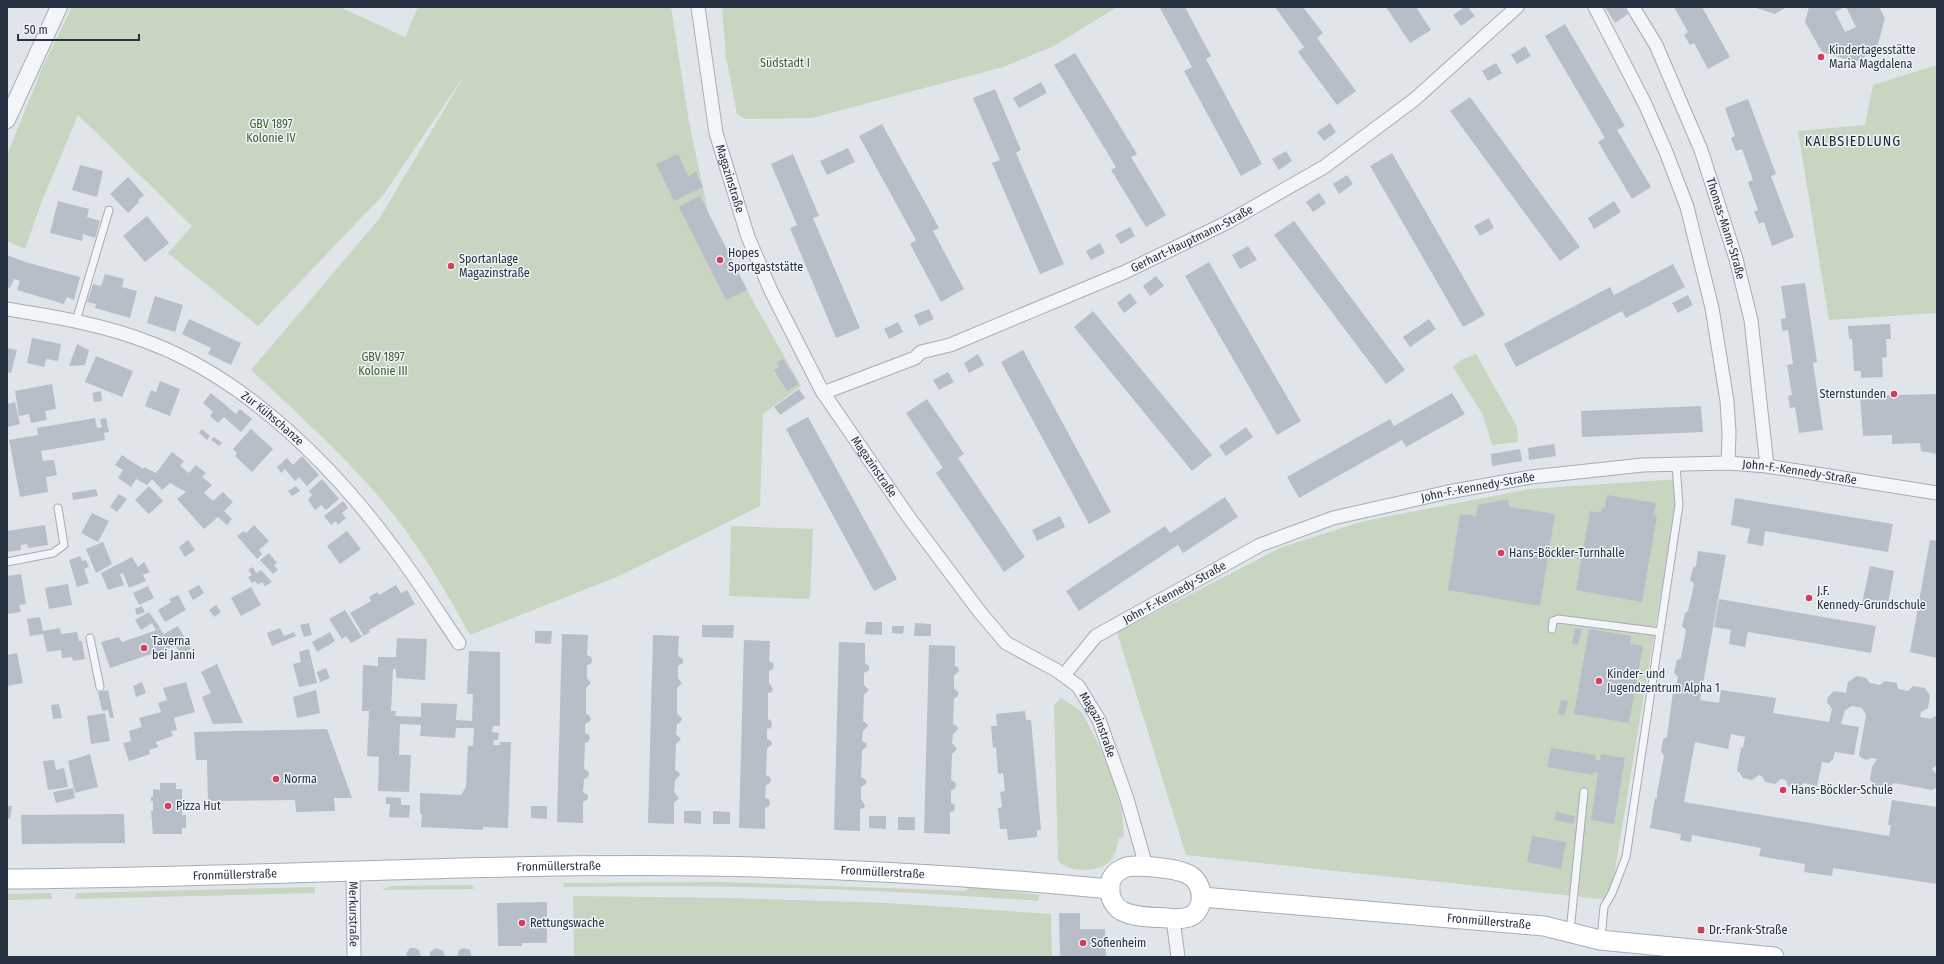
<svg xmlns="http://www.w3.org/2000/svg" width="1944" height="964" font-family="'Fira Sans Condensed',sans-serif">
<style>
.green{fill:#c7d5c1}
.building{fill:#b7bec8}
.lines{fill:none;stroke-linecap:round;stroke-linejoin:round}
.service-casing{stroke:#a5acb5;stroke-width:9}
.minor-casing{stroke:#a5acb5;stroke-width:15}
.tertiary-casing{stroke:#a5acb5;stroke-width:18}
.secondary-casing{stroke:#a5acb5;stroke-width:21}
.service{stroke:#f3f5f8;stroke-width:7}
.minor{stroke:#f3f5f8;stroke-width:13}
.tertiary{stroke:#f3f5f8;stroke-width:16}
.secondary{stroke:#fff;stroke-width:19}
.poi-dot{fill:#d83c5b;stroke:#f0f3f7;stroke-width:1.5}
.labels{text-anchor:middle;stroke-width:3;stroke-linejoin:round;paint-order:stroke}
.poi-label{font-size:12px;fill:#273343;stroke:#f0f3f7;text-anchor:start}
.park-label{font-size:12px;fill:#3e6034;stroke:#f0f3f7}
.street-label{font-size:12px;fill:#273343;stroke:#f0f3f7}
.quarter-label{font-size:14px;letter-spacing:1px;fill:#1a2434;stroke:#f0f3f7}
</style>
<rect width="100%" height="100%" fill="#e0e5ea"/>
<!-- green -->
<path class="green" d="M72 7H340L405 37 418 7H671L689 122 708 212 755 305 801 386 763 414 760 506 619 576 470 635C448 595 425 555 397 519 355 465 302 418 251 370L379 219 466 73 384 194 258 326 168 253 192 226 78 115 42 201 25 249 7 241V155L43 66Z
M722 7H1117L1052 47 1003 67 812 118 745 119 737 114 726 57Z
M1937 65V313L1829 320 1798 131 1865 125 1873 85Z
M1476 354 1517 427 1518 442 1492 445 1483 415 1453 367 1461 360Z
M1680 479 1610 900 1186 855 1117 632 1282 547 1364 521 1530 489Z
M731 526 813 529 810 599 729 596Z
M1061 698 1081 711 1097 741 1110 772 1122 810 1124 837 1119 838C1117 847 1115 860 1105 865 1094 872 1065 872 1058 860L1054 705Z
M723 882 965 891 969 887 1039 895 1038 901C880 889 722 884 564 887L563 883Z
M472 885 474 889 381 890 392 886Z
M315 887V893L75 899 76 893Z
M51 893 52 899 7 900V894Z
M573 896 731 898 888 903 1051 914 1052 957H574Z"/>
<!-- building -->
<path class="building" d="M1162 7H1185L1211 56 1206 59 1262 164 1241 176 1184 71 1192 67 1160 8Z
M1275 7H1303L1323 33 1317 38 1356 91 1337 105 1298 52 1304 47Z
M1386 7H1416L1431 30 1410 43Z
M1465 7H1468L1475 16 1461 26 1453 15Z
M1605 7H1624L1628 14 1615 23Z
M1674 7H1702L1730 57 1708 69 1694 43 1690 45 1684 35 1688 32Z
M1753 7H1787L1775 14Z
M1809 7H1845L1835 12 1845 32 1856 27 1846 7H1879L1885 18 1876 51 1855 62 1822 52 1805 22Z
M1565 24 1625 126 1617 130 1651 187 1632 199 1598 142 1605 138 1545 36Z
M1525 46 1531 56 1517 64 1511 55Z
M1075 53 1137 154 1131 157 1166 215 1146 227 1111 170 1116 167 1054 65Z
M1496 63 1502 73 1488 81 1482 71Z
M1041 82 1047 93 1019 108 1013 98Z
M995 89 1021 150 1016 153 1064 264 1040 274 992 163 1000 160 973 98Z
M1470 97 1580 247 1560 261 1450 111Z
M1748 99 1776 174 1771 176 1794 237 1772 246 1764 222 1759 224 1754 212 1758 210 1748 182 1753 180 1742 149 1736 151 1731 138 1735 136 1725 108Z
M1330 123 1336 132 1324 141 1317 132Z
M882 124 939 228 933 231 964 289 941 302 910 244 916 240 859 136Z
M848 148 855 162 827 175 820 161Z
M1286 151 1292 161 1279 170 1272 159Z
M1392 153 1485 315 1463 327 1370 166Z
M678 154 688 176 696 172 703 187 674 201 656 164Z
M793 154 819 216 813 218 860 328 836 338 790 228 797 225 771 164Z
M80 165 103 171 97 197 72 190Z
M1347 175 1353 184 1339 194 1333 184Z
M128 177 144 195 138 200 139 202 128 213 110 194Z
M1319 193 1326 203 1313 212 1306 202Z
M700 196 747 290 726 300 679 207Z
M58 201 89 209 87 217 100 221 95 238 83 234 82 241 50 233Z
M1614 201 1621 212 1594 229 1588 218Z
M147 216 169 243 145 262 123 236Z
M1489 218 1494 228 1480 236 1474 226Z
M1294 221 1405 370 1386 384 1274 235Z
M1130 227 1135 236 1121 244 1115 235Z
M1100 243 1105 253 1091 260 1086 251Z
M1248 246 1257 260 1240 269 1232 255Z
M7 255 25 262 80 277 74 300 67 297 64 304 17 290 20 281 14 279 10 288 7 287Z
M1209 262 1301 421 1277 435 1185 276Z
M1673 264 1685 287 1626 318 1622 311 1516 367 1504 344 1610 287 1614 295Z
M105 274 124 279 122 287 137 291 130 318 95 308 96 304 87 302 93 284 101 286Z
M1156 276 1164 286 1150 296 1143 286Z
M1805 283 1817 362 1813 363 1823 430 1799 433 1795 407 1790 408 1788 396 1792 395 1787 365 1793 364 1788 330 1782 331 1781 319 1786 318 1781 286Z
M1130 293 1137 303 1124 313 1117 303Z
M1688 295 1693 305 1678 313 1672 303Z
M155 296 183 305 175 332 147 323Z
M929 309 934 319 919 326 914 315Z
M1093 311 1212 455 1192 471 1074 327Z
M189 319 241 343 231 365 208 354 211 348 182 334Z
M1429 319 1436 329 1410 347 1403 337Z
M898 322 903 332 889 339 884 329Z
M1890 324 1891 339H1886L1887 357 1882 358 1883 377 1861 378V371H1854L1852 339H1849L1848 326Z
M32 338 61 344 58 361 46 359 44 367 27 363Z
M77 344 89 350 85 365 69 366Z
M7 348 17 350 11 373 7 372Z
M1023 350 1111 512 1089 524 1001 362Z
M978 354 984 365 969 373 964 363Z
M96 356 133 371 122 397 85 382Z
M783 359 799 384 787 391 774 370 779 367 776 363Z
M948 372 954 382 939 390 933 380Z
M160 381 180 389 170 416 145 406 151 390 156 392Z
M52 384 56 409 45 411 47 420 31 423 29 414 19 416 15 391Z
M799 389 805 398 780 415 774 407Z
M101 391 102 401 94 402 92 393Z
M211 393 236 414 240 409 252 419 241 432 224 417 218 423 210 416 213 412 203 403Z
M1452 393 1465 414 1406 447 1402 440 1299 498 1287 477 1390 419 1394 426Z
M1937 394V454L1921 451 1920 443 1892 444V435L1863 436 1860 396Z
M927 399 964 454 958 458 1025 557 1004 572 936 473 943 468 906 413Z
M15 402 20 424 7 427V404Z
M1701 406 1703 432 1582 437 1581 411Z
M808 417 897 579 874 591 786 429Z
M95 418 97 428 102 427 100 419 106 418 109 432 104 433 105 440 41 451 43 461 54 460 57 475 46 477 48 492 20 497 9 440 38 435 37 428Z
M1246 427 1253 437 1226 456 1219 446Z
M202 429 210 436 207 440 199 433Z
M251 429 273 449 252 472 235 456 237 453 233 449Z
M214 437 222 443 219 446 211 440Z
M1554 444 1556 456 1529 460 1528 448Z
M1520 449 1522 461 1492 466 1491 454Z
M172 452 184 461 180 466 189 473 196 465 206 473 202 477 212 485 204 493 213 501 223 492 233 502 224 511 232 519 227 525 218 517 204 529 177 499 186 492 170 483 162 490 152 479 147 485 136 479 131 487 118 478 123 470 115 465 122 455 143 469 144 467 156 473Z
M302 456 319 475 307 486 299 477 295 481 285 469 281 473 277 467 287 458 293 465Z
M322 479 339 499 326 510 321 505 315 510 308 500 312 495 309 491Z
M149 486 163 501 149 514 135 500Z
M296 486 300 491 292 496 288 491Z
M96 489 98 496 73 500 72 493Z
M119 494 127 499 117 512 110 507Z
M1607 495 1656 503 1654 515 1657 516 1642 602 1576 590 1590 511 1601 513 1602 507 1605 508Z
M1225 497 1238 517 1183 553 1178 545 1079 611 1066 591 1165 526 1170 533Z
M1735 498 1893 524 1888 552 1765 531 1763 546 1747 543 1750 529 1731 525Z
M1508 499 1509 507 1555 514 1540 606 1448 590 1460 514 1476 516 1478 505Z
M343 501 348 508 342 513 346 518 338 525 336 521 331 525 324 516Z
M92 513 109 521 98 542 81 533Z
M1060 516 1065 527 1037 541 1032 530Z
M45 525 48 545 28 548 27 544 21 545V550L7 552V531Z
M254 525 269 541 259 550 262 554 257 559 237 536 244 531 246 533Z
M347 531 361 549 340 564 327 546Z
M188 540 195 550 185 557 179 547Z
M1930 540 1937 541V658L1910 652Z
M103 542 112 564 96 573 86 549Z
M1698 551 1726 555 1700 700 1719 703 1721 690 1776 698 1773 713 1829 722 1832 709 1827 702 1828 697 1834 691 1846 693 1848 682 1857 676 1866 678 1870 683 1880 685 1885 681 1897 683 1898 689 1908 691 1913 686 1925 688 1930 696 1928 708 1921 712 1920 717 1931 719 1935 716 1937 717V765L1932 769 1937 775V787L1932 790 1894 783 1887 788 1875 786 1870 780 1872 767 1877 759 1871 758 1867 760 1861 758 1859 755 1866 715 1862 708 1852 706 1845 710 1841 724 1859 727 1854 755 1835 752 1833 759 1829 763 1822 762 1817 786 1804 783 1798 788 1788 786 1786 780 1781 779 1775 784 1765 782 1762 776 1759 775 1752 780 1743 778 1739 772 1737 771 1741 747 1743 748 1745 737 1731 734 1728 749 1695 742 1684 802 1889 836 1891 825H1888L1892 800 1937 807V884L1833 868 1832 876 1804 872 1805 864 1759 856 1761 848 1692 835 1691 842 1680 840 1681 834 1650 828 1655 798H1657V793L1664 756 1661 751 1663 739 1667 737 1673 692 1675 690 1678 677 1674 673 1677 660 1681 658 1686 630 1682 626 1685 613 1688 611 1694 584 1690 580 1693 568 1696 566Z
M269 553 277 563 274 565 278 570 273 574 260 560Z
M80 556 82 561 86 560 89 567 84 569 89 583 77 587 69 560Z
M132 557 138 567 144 562 150 572 143 575 146 581 129 588 123 573 120 574 124 585 108 590 101 573Z
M1870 566 1894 571 1887 609 1862 604Z
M253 567 256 573 261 570 272 582 265 586 262 582 258 585 255 581 252 583 248 577 252 575 248 570Z
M21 574 26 604 19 605 21 612 7 614V576Z
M68 584 72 605 49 609 45 588Z
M199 585 204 593 193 600 188 591Z
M396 585 401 593 407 590 415 604 369 630 370 632 364 636 350 613 371 601 369 597 377 592 379 595Z
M148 586 154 598 139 605 133 593Z
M251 587 261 605 241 616 231 598Z
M178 595 186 610 165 622 158 610 171 602 169 599Z
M1719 599 1876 626 1871 653 1748 632 1745 647 1729 644 1731 630 1714 627Z
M216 605 221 612 214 617 209 610Z
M142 606 145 612 137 615 135 609Z
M345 610 362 637 351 643 346 636 342 639 329 619Z
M149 612 160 628 156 630 152 623 141 630 135 620Z
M40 617 43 631 60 628 61 634 77 632 79 641H82L85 659 73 661 72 657 62 658 61 650 47 652 43 634 30 636 27 619Z
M866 622H882V635L865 634Z
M309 623 312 635 304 637 300 625Z
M915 623 931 624V636H914Z
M702 625H734L733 638 702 637Z
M178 626 191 649 182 654 175 646 110 668 101 642 119 637 122 642 160 629 164 634Z
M892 626H904L903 634 892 633Z
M280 628 284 636 294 632 296 636 272 646 267 633Z
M1575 628 1582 629 1578 645 1572 644Z
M1589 629 1631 636 1630 644 1643 646 1629 723 1574 714Z
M535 631H552L551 644 535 643Z
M330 632 335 641 317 652 312 642Z
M562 634 588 635 587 655 591 657 592 660 591 664 587 665V678L591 683 586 688V714L589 715 591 719 589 722 585 724V733L589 735 590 738 588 742 585 743 584 769 588 771 589 774 587 778 584 779 583 792 588 795V799L583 802V823L557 822Z
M653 635 679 636 678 656 683 659V663L678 666V678L682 683 677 688V714L680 716 682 719 680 723 677 724 676 734 681 739 676 744 675 770 679 772 680 775 675 780 674 792 679 798 674 803V824L648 823Z
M397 638 427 639 425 680 396 678V669H393L391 711H396L395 716 421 717V703L457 704 456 720 472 721 473 694H467L469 651 500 652V726H493L492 732 499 733 498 740H494L493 745H500V742H511L508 828 483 827V830L421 827 422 814H420V793L461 795 466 787 468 746H473L474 728H456L455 738 420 736 421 725 400 724 399 755H411L409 792 378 791 379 757 367 756 369 711H362L363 665 378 666V657H396Z
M744 640 770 641 769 661 774 664 773 669 769 671V683L773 688 772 692 768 693V719L771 721 772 724 771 728 767 729V739L771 741 772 744 767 749 766 775 770 777 771 780 769 784 766 785 765 798 769 799 770 803 769 806 765 808V829L739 828Z
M839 642 865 643V663L869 666V670L864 673V685L869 690 864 695 863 721 866 723 868 726 863 731 862 741 866 743 867 746 862 751 861 777 866 780V784L861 787V799L865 805 864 808 860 809V831L834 830Z
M929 645 955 646V666L958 667 959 671 954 676V688L959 693 957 697 954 698 953 724 957 726 958 729 953 734 952 743 957 749 952 754 951 780 955 782 956 785 955 789 951 790V803L954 804 955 808 954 811 950 812V834L924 833Z
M309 649 317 683 299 687 293 664 301 662 299 652Z
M17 653 23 683 7 686V655Z
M217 664 243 723 213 724 202 697 211 693 201 672Z
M326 668 330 678 320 682 317 672Z
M142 682 146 693 136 697 133 686Z
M186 682 195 712 174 718 177 730 171 731 173 736 156 742 158 747 149 750 150 754 129 761 123 743 131 741 129 731 142 727 139 718 161 712 158 703 167 700 163 688Z
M108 690 114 718H110L108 710 102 711 98 692Z
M316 690 320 713 297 718 293 697Z
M1561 700 1568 701 1565 715 1558 714Z
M59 704 62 718 53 719 51 705Z
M1025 711 1026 720H1031L1041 830H1037V837L1008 840 1007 829H1000L998 808 1002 807 1000 792 1005 791 1003 773 998 774 996 747 993 748 991 726H997L996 714Z
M105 713 110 741 91 744 87 716Z
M327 729 352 798H334L335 811 296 812 295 800 208 801 207 760H196L194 732Z
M1551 748 1596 755 1595 760H1600L1601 754 1625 758 1614 824 1591 820 1598 773 1593 772V775L1547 767Z
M90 754 98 787 75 793 68 761Z
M54 760 56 770 64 768 68 787 48 790 43 761Z
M160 783H176V789H182V815H186V828H182V834H153L151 811H153V801H151V797H153V789L160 790Z
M73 788 75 798 56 803 53 792Z
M386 797 401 798V805H410L409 818 389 817 390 804H386Z
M7 806H12L10 819 7 818Z
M531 806H547V819L531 818Z
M684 811H701V824L684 823Z
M713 811 730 812V824H713Z
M1556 812 1575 816 1573 824 1555 820Z
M124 814 125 843 22 844 21 815Z
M869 816H886V829L869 828Z
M898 817H915V830H898Z
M1532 836 1566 842 1561 869 1527 862Z
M547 902V943H522V946H498L497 903Z
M1059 913H1080V929H1105L1106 957H1060Z
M410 948H415L419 950 421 957H406L407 952Z
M436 948 443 951 445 957H430V952Z
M464 948 470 950 472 957H457L459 950Z"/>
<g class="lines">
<!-- service casing -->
<g class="service-casing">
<path id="service" d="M76 321 109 210
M7 562 53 553 64 545 58 508
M1552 629 1553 621 1558 619 1660 632
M90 638 100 687
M1570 932 1584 792
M1601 939 1604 907 1612 893 1626 857 1679 505 1676 465"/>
</g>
<!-- minor casing -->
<g class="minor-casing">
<g id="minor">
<path id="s1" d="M698 7 716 133 748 237 771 291 822 391 910 519 979 611 1006 643 1056 670 1078 686 1099 720 1127 799 1146 866"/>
<path d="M1595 7 1645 104 1666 152 1687 207 1712 308 1727 401 1729 433 1728 463"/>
<path id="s2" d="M1633 7 1656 45 1701 150 1736 259 1751 320 1767 466"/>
<path id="s3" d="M7 309C56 317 107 325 153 344 248 381 333 466 392 546 416 577 437 611 459 643"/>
<path id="s4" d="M823 393 915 358 921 352 950 345 1125 272 1226 223 1324 167 1415 99 1517 7"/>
<path id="s5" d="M1064 675 1096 636 1260 545 1333 518 1448 492 1531 477 1643 465 1728 463 1767 466 1937 493"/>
<path id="s6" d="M353 871 354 957"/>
<path d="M1173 919 1178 957"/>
</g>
</g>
<!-- tertiary casing -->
<g class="tertiary-casing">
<path id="tertiary" d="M7 120 59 7"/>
</g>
<!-- secondary casing -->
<g class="secondary-casing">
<g id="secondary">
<path d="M1137 866C1152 867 1180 868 1191 876 1204 885 1206 910 1189 917 1182 919 1174 919 1168 918 1154 917 1135 918 1122 911 1107 902 1104 877 1122 869 1127 866 1132 866 1137 866Z"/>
<path id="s7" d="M7 879C240 878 473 863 706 866 841 868 975 876 1110 889"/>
<path id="s8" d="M1202 897 1544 926 1600 940 1774 957"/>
</g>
</g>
<!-- service -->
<use href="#service" class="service"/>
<!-- minor -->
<use href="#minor" class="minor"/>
<!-- tertiary -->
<use href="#tertiary" class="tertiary"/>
<!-- secondary -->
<use href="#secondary" class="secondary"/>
</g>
<!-- markers -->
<g class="poi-dot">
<circle cx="1821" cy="57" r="4"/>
<circle cx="720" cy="260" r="4"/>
<circle cx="451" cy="266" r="4"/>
<circle cx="1894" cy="394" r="4"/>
<circle cx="1501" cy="553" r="4"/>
<circle cx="1809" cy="598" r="4"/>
<circle cx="144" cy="648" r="4"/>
<circle cx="1599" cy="681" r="4"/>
<circle cx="276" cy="779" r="4"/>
<circle cx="1783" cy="790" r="4"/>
<circle cx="168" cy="806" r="4"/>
<circle cx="522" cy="923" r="4"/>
<rect x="1697" y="926" width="8" height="8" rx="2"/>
<circle cx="1083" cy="943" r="4"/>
</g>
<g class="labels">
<!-- poi labels -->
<g class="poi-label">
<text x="1829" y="54">Kindertagesstätte<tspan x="1829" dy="14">Maria Magdalena</tspan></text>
<text x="728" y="257">Hopes<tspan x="728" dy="14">Sportgaststätte</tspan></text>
<text x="459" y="263">Sportanlage<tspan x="459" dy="14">Magazinstraße</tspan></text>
<text x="1886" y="398" text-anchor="end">Sternstunden</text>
<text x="1509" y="557">Hans-Böckler-Turnhalle</text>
<text x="1817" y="595">J.F.<tspan x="1817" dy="14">Kennedy-Grundschule</tspan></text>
<text x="152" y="645">Taverna<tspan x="152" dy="14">bei Janni</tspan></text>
<text x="1607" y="678">Kinder- und<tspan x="1607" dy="14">Jugendzentrum Alpha 1</tspan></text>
<text x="284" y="783">Norma</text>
<text x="1791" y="794">Hans-Böckler-Schule</text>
<text x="176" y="810">Pizza Hut</text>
<text x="530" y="927">Rettungswache</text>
<text x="1709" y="934">Dr.-Frank-Straße</text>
<text x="1091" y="947">Sofienheim</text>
</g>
<!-- park labels -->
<g class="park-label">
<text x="785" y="67">Südstadt I</text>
<text x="271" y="128">GBV 1897<tspan x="271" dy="14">Kolonie IV</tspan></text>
<text x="383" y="361">GBV 1897<tspan x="383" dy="14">Kolonie III</tspan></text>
</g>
<!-- street labels -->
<g class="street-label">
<text dy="4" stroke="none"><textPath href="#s1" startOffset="175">Magazinstraße</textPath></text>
<text dy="4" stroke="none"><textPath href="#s2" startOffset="241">Thomas-Mann-Straße</textPath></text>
<text dy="4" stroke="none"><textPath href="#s4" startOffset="401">Gerhart-Hauptmann-Straße</textPath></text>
<text dy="4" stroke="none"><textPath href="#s3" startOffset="292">Zur Kühschanze</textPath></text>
<text dy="4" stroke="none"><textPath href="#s1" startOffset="499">Magazinstraße</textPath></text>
<text dy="4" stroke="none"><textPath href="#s5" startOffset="788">John-F.-Kennedy-Straße</textPath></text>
<text dy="4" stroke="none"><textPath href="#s5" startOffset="464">John-F.-Kennedy-Straße</textPath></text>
<text dy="4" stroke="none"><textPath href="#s5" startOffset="140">John-F.-Kennedy-Straße</textPath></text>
<text dy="4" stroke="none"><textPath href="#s1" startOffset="847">Magazinstraße</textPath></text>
<text dy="4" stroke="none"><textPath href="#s7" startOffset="552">Fronmüllerstraße</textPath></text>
<text dy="4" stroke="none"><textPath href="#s7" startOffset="876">Fronmüllerstraße</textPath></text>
<text dy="4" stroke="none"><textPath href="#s7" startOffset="228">Fronmüllerstraße</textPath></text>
<text dy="4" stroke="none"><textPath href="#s6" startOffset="43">Merkurstraße</textPath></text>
<text dy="4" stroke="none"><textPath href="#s8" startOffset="288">Fronmüllerstraße</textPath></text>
</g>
<!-- quarter labels -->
<g class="quarter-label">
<text x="1853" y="146">KALBSIEDLUNG</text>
</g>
</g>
<!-- border -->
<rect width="1944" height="964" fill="none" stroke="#273343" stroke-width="16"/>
<!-- scale -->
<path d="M18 34v6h121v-6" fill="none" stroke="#273343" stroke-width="2"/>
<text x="24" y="34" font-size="12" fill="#273343" stroke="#f0f3f7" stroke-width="3" paint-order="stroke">50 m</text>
</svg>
